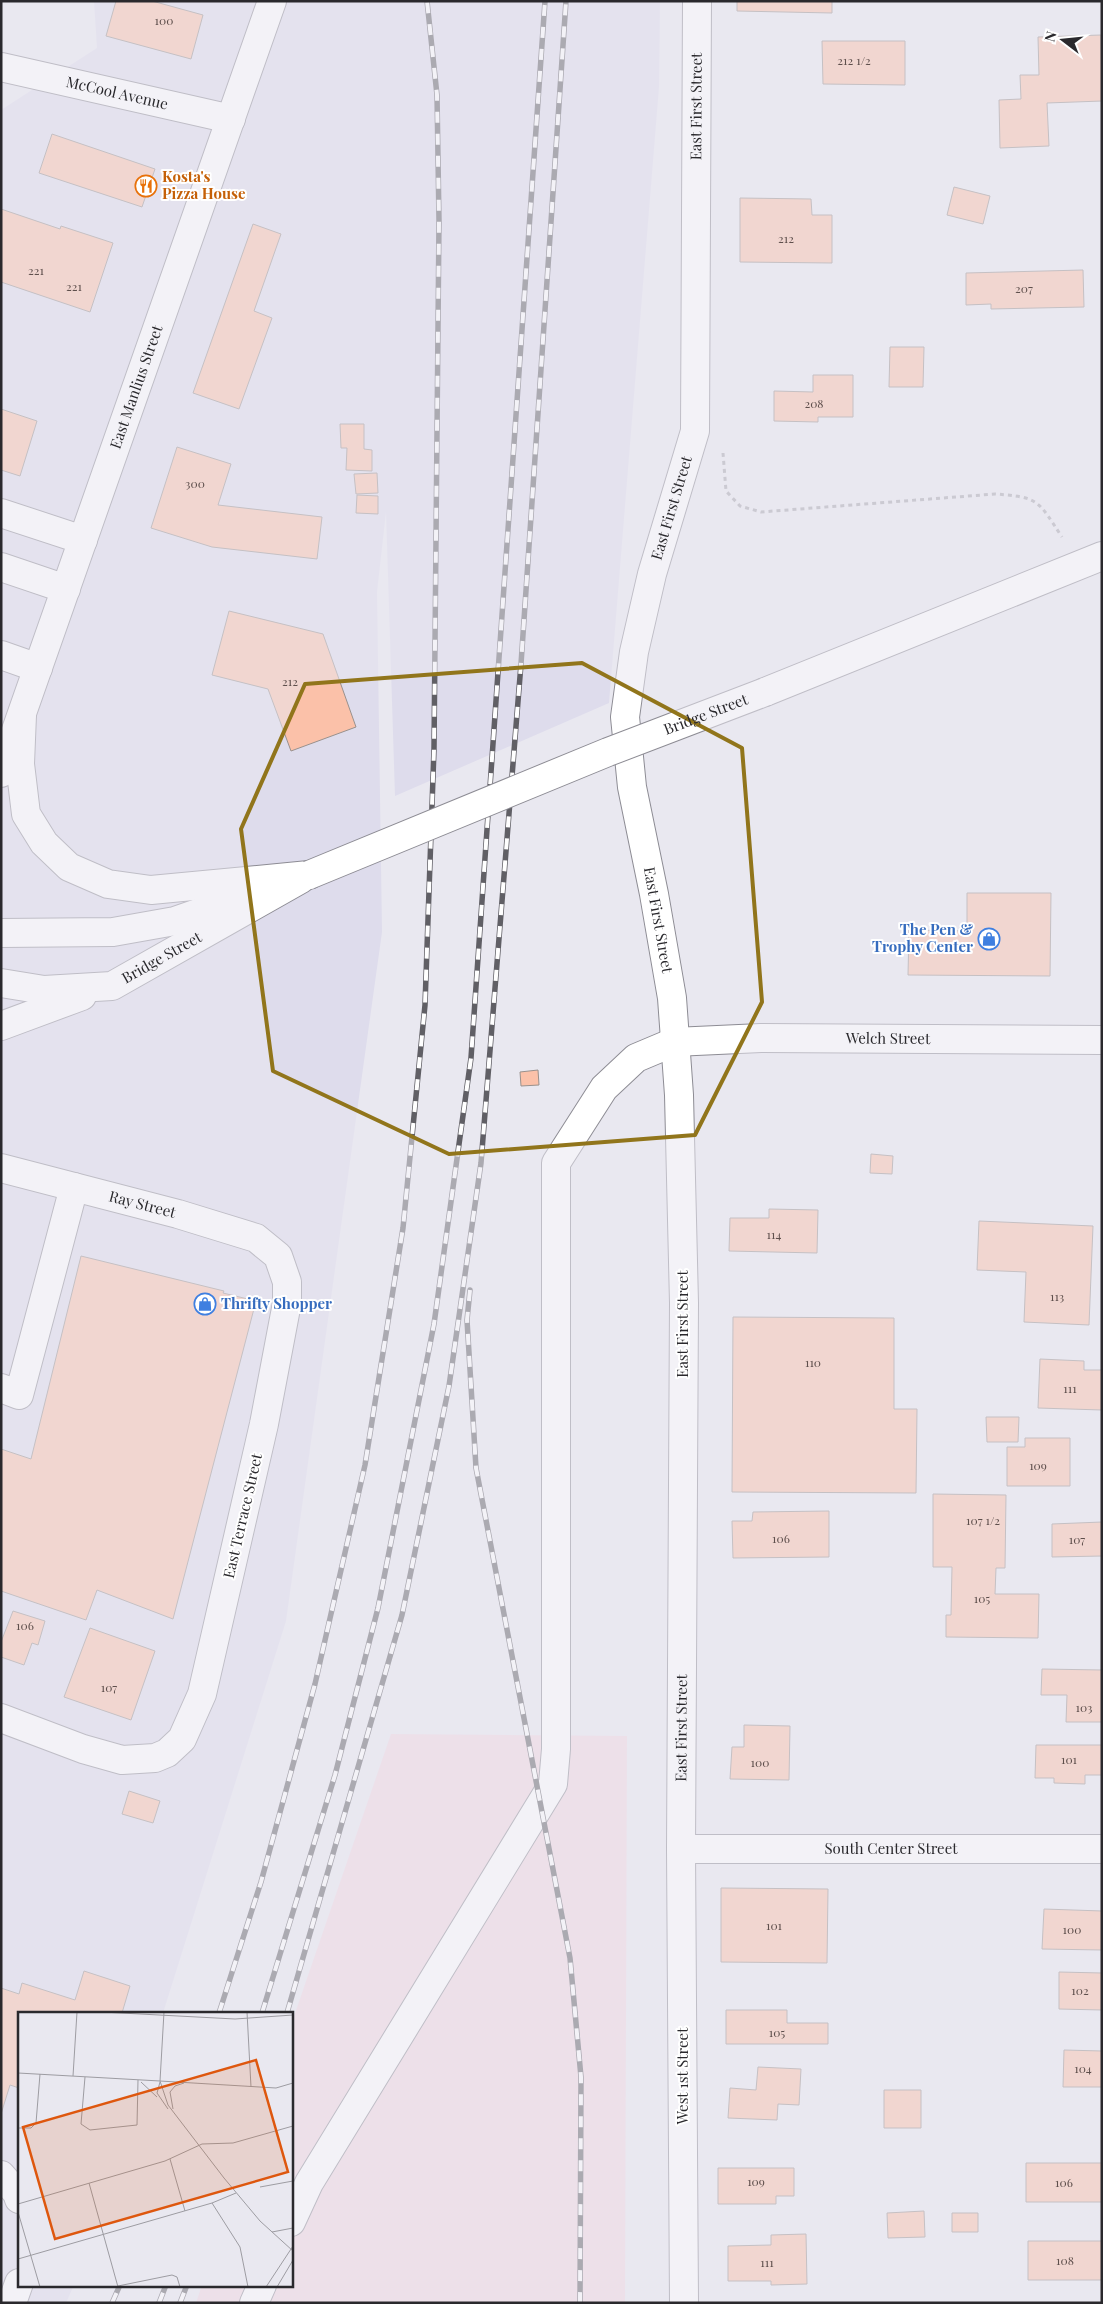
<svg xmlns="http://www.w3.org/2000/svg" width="1103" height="2304" font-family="'Playfair Display',serif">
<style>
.built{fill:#dedcec}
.industrial{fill:#f1d8e1}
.building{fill:#fbc1a9;stroke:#99918d}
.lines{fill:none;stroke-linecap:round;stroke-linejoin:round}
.minor-casing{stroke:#8d8c94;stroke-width:30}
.major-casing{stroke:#8d8c94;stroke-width:30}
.path{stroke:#a7a6ad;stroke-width:3;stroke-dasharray:4 4;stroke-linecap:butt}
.minor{stroke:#fff;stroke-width:28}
.major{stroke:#fff;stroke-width:28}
.rail-casing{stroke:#605f65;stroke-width:5.5}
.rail{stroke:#fff;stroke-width:4;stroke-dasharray:11;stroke-linecap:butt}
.major-bridge-casing{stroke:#8d8c94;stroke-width:30;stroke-linecap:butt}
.major-bridge{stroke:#fff;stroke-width:28}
.marked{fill:none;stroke:#91751b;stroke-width:4;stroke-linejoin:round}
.labels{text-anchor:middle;stroke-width:4;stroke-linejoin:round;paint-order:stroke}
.number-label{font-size:12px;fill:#5e4f4c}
.street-label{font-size:15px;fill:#2a292d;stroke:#fff}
.food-label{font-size:15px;font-weight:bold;fill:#c56008;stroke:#fff;text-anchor:start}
.shop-label{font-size:15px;font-weight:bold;fill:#366cbe;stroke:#fff;text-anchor:end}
.inset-road{fill:none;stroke:#9d9ca2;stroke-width:1}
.view{fill:#de570e;fill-opacity:0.15;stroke:#de570e;stroke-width:2.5}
.inset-edge{fill:none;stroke:#2a292d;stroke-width:2.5}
</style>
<rect width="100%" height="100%" fill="#e9e8f0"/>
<!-- built -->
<path class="built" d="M94 1H660L659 87 609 703 395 796 386 512 377 592 382 932 286 1621 163 2013H19V2285H74L66 2303H1V110L97 48Z"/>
<!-- industrial -->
<path class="industrial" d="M391 1734 627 1736 625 2303H196L202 2285H291V2025Z"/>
<!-- building -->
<path class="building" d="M116 1H152L203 15 191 59 106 36Z
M737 1H832V13L737 11Z
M1101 35 1102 101 1047 103 1049 146 1000 148 999 100 1021 99 1020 75H1039L1038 37Z
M822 41H905V85L823 84Z
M52 134 155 169 142 207 39 173Z
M954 187 990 196 983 224 947 215Z
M740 198 811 199 812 215H832V263L740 262Z
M1 209 60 229 61 226 113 243 90 312 1 282Z
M253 224 281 234 254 311 272 318 239 409 193 393Z
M1083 270 1084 307 991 309V304L966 305V273Z
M890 347H924L923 387H889Z
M813 375H853V417H818V422L774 421V391L813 392Z
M1 409 37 421 20 476 1 470Z
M340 424H364V449L372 450V471L346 470 347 448H341Z
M177 447 231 464 218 505 322 517 317 559 212 547 151 528Z
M377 473 378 493 356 494 354 474Z
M357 495 378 496V514L356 513Z
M229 611 323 634 356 727 291 751 268 689 212 675Z
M967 893H1051L1050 976 908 975 909 930 967 931Z
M538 1070 539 1085 521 1086 520 1072Z
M871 1154 893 1156 892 1174 870 1173Z
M769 1209 818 1210 817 1253 729 1251 730 1218H769Z
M979 1221 1093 1226 1089 1325 1024 1322 1026 1272 977 1270Z
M81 1256 224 1291 223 1293 256 1301 173 1619 97 1590 86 1620 1 1591V1449L31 1459Z
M733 1317 894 1318V1409H917L916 1493 732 1492Z
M1040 1359 1084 1361V1370H1102V1410L1038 1408Z
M986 1417H1019L1018 1442H987Z
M1025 1438H1070V1486H1007V1447H1025Z
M933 1494 1006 1495 1005 1568H996L995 1594H1039L1038 1638 946 1637V1615H951L952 1567H933Z
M829 1511V1557L733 1558 732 1521H752L753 1512Z
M1102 1522V1556L1052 1557V1524Z
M13 1611 45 1621 38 1645 32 1643 24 1665 1 1657V1642Z
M90 1628 155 1651 131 1720 64 1697Z
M1042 1669 1102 1670V1722H1066L1067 1695H1041Z
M744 1725 790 1726 789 1780 730 1779 732 1747H744Z
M1036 1745H1102V1775H1085V1784L1054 1783V1778H1035Z
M129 1791 160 1801 153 1823 122 1814Z
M721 1888 828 1889 827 1963 721 1962Z
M1044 1909 1102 1911V1950L1042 1949Z
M84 1971 130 1986 122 2013H19V2088L10 2085 1 2114V1988L19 1994 22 1983 75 2000Z
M1059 1972 1102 1973V2010L1059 2009Z
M726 2010H787V2023H828V2044H726Z
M1064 2050 1102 2051V2087H1063Z
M758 2067 801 2069 799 2105 778 2104 777 2120 728 2118 730 2088 756 2090Z
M884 2090H921V2128H884Z
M1026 2163H1102V2202H1026Z
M718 2168H794V2196H776V2204H718Z
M924 2211 925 2237 888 2238 887 2213Z
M952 2213H978V2232H952Z
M806 2234 807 2284 771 2285V2281H728V2246L771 2245V2235Z
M1028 2241H1102V2280H1028Z"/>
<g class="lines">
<!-- minor casing -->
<g class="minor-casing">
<g id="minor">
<path id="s1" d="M1 67 231 119"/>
<path d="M1 513 83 540"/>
<path d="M1 567 66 589"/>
<path d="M1 655 38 668"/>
<path id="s2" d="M1 773 272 1"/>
<path id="s3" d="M1 1168 178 1214 256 1238 278 1256 287 1282V1303L264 1424 202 1694 182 1739 167 1753 155 1758 122 1760 83 1749 1 1718"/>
<path d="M1 1388 19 1395 74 1187"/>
<path id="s4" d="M681 1849H1102"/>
<path d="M1 2175 17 2193 19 2199"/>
<path id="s5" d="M291 2222 309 2183 553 1784 556 1749V1163L604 1088 636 1058 674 1042 761 1038 1102 1040"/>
<path d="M12 2303 19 2283"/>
<path d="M254 2303 262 2285"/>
<path id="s6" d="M684 2303 681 1849 684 1303 679 1095 672 998 654 894 632 787 625 717 634 652 652 574 695 431 697 1"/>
</g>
</g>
<!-- major casing -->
<g class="major-casing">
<g id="major">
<path d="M765 692 1102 556"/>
<path d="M22 715 20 764 26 814 44 843 69 867 108 884 151 890 309 875"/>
<path d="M1 933 113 932 175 921 241 898"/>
<path id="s7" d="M1 983 44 990 112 986 301 879"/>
<path d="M1 1026 82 996"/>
</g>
</g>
<!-- path -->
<path class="path" d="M723 453 726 491 740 506 761 512 995 494C1040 497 1038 501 1062 537"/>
<!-- minor -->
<use href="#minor" class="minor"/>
<!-- major -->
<use href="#major" class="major"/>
<!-- rail casing -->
<g class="rail-casing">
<path id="rail" d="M470 1290 467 1320 476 1468 570 1958 581 2077 580 2303
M219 2013 261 1882 315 1684 365 1465 403 1228 425 1005 434 749 439 221 437 95 427 1
M262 2013 335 1775 378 1608 434 1324 471 1058 545 1
M287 2013 402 1615 449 1386 481 1163 521 664 566 1
M112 2303 120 2285
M159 2303 166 2285
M180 2303 187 2285"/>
</g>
<!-- rail -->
<use href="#rail" class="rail"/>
<!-- major-bridge casing -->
<g class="major-bridge-casing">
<g id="major-bridge">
<path id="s8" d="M309 875 608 752 765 692"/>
</g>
</g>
<!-- major-bridge -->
<use href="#major-bridge" class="major-bridge"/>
</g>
<!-- marked area -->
<path d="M0 0H1103V2304H0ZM582 663 742 748 762 1002 695 1135 449 1154 273 1071 241 829 305 684Z" fill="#e9e8f0" fill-opacity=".55" fill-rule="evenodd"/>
<path class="marked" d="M582 663 742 748 762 1002 695 1135 449 1154 273 1071 241 829 305 684Z"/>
<!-- icons -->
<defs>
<g id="restaurant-ring" transform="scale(1.125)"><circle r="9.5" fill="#fff" stroke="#e8710a" stroke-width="1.5"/><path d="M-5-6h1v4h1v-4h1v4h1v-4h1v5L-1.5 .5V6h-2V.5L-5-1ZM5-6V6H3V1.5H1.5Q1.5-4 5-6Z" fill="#e8710a"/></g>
<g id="shop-ring" transform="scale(1.125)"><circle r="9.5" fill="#fff" stroke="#3f7fe0" stroke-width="1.5"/><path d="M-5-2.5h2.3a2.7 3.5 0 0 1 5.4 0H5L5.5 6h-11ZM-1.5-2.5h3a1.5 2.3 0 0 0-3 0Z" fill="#3f7fe0"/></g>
</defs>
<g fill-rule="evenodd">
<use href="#restaurant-ring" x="146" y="186"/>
<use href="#shop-ring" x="989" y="939"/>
<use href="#shop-ring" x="205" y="1304"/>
</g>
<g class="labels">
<!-- number labels -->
<g class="number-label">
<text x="164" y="25">100</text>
<text x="854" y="65">212 1/2</text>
<text x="786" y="243">212</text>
<text x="36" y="275">221</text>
<text x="74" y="291">221</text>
<text x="1024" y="293">207</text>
<text x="814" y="408">208</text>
<text x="195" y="488">300</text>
<text x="290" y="686">212</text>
<text x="774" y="1239">114</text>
<text x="1057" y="1301">113</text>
<text x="813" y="1367">110</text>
<text x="1070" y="1393">111</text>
<text x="1038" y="1470">109</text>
<text x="983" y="1525">107 1/2</text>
<text x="781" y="1543">106</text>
<text x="1077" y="1544">107</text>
<text x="982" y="1603">105</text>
<text x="25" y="1630">106</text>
<text x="109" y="1692">107</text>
<text x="1084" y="1712">103</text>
<text x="1069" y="1764">101</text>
<text x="760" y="1767">100</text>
<text x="774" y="1930">101</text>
<text x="1072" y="1934">100</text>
<text x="1080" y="1995">102</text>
<text x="777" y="2037">105</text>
<text x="1083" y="2073">104</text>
<text x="756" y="2186">109</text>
<text x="1064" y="2187">106</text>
<text x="1065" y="2265">108</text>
<text x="767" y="2267">111</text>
</g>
<!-- street labels -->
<g class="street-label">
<text dy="5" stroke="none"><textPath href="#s1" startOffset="119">McCool Avenue</textPath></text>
<text dy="5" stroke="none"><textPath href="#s6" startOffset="2210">East First Street</textPath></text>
<text dy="5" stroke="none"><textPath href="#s2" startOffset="409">East Manlius Street</textPath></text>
<text dy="5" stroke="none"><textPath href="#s6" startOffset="1805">East First Street</textPath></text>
<text dy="5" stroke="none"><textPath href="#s8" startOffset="428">Bridge Street</textPath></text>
<text transform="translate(658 920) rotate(80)" y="5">East First Street</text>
<text dy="5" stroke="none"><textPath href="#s7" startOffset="169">Bridge Street</textPath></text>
<text dy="5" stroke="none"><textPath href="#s5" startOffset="1520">Welch Street</textPath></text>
<text dy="5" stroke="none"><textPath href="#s3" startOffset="146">Ray Street</textPath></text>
<text transform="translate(683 1324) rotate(-90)" y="5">East First Street</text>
<text transform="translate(243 1516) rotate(-77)" y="5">East Terrace Street</text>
<text dy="5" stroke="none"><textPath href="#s6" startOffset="575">East First Street</textPath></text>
<text dy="5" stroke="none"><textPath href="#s4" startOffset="210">South Center Street</textPath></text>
<text transform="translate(683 2076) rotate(-90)" y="5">West 1st Street</text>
</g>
<!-- food labels -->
<g class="food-label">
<text x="162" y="182">Kosta's<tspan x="162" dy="17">Pizza House</tspan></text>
</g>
<!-- shop labels -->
<g class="shop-label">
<text x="973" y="935">The Pen &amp;<tspan x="973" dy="17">Trophy Center</tspan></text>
<text x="221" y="1309" text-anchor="start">Thrifty Shopper</text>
</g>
</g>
<!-- overview -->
<g transform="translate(18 2012)">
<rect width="275" height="275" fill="#e9e8f0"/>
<path class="inset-road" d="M84 0 217 7 275 3M146 0 142 69 258 76 275 71M229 0 233 75M0 61 142 69M55 64 59 0M67 65 63 112 72 118 119 113 120 68M142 69 150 93 206 166 242 209 275 239M123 70 139 85M142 70 139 81 150 97M155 97 152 80 157 74 166 71M0 116H13L18 111 22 62M152 147 167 199M71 171 100 275M242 175 275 169M194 191 222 235 230 275M0 192 147 149 184 132 215 131 275 114M0 200 22 275M254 220 275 216M0 247 194 191 218 181M100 274 154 263 159 265 162 275M248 275 275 234M259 275 275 248"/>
<path class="view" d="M238 48 270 160 37 227 5 115Z"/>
<rect width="275" height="275" class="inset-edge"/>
</g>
<!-- border -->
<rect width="1103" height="2304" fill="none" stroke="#2a292d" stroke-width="5"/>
<!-- north arrow -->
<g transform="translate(1063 40) rotate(286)" stroke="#ffffff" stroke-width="4" paint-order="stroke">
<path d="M0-4L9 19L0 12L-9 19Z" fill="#2a292d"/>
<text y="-8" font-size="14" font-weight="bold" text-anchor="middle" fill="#2a292d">N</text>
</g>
</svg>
